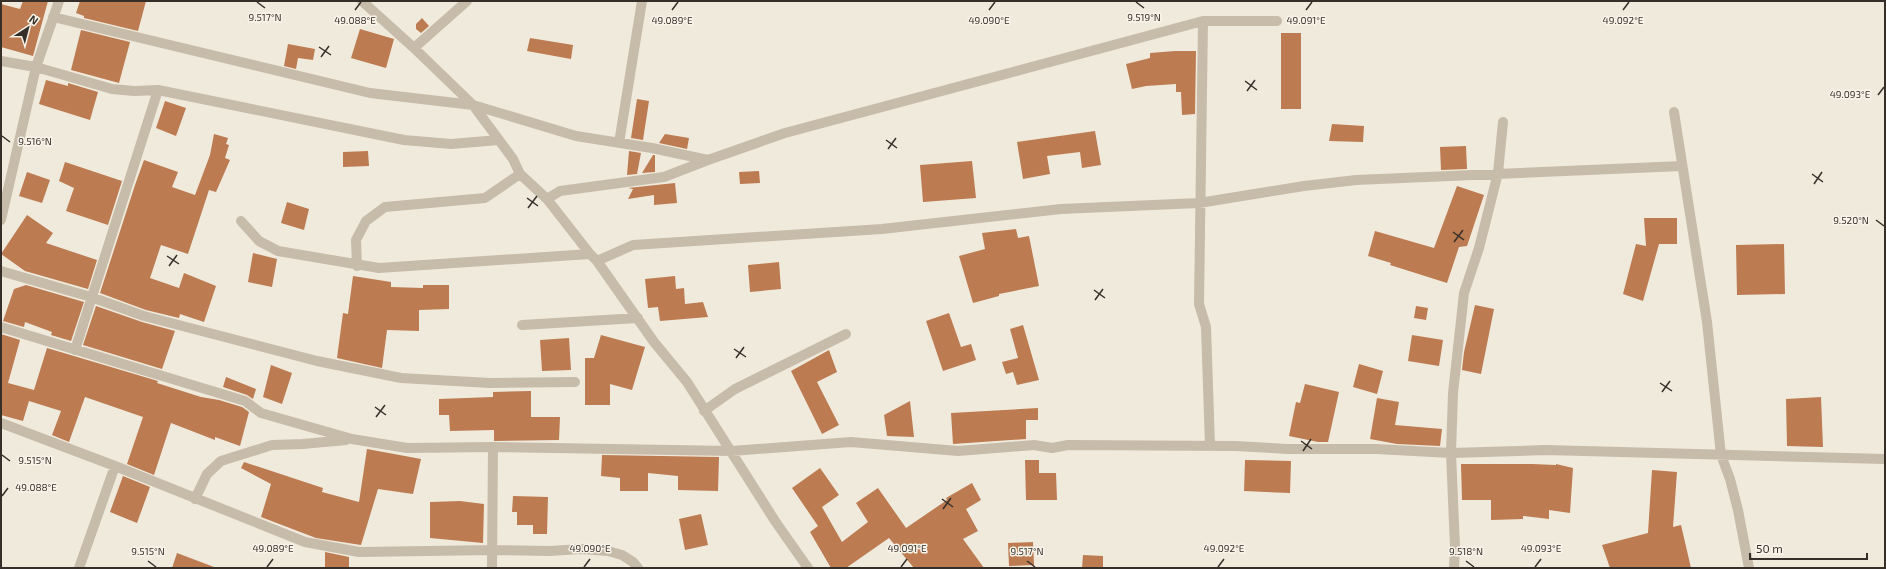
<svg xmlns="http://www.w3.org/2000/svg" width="1886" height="569" font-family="'Exo 2',sans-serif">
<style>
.building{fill:#bc7b50}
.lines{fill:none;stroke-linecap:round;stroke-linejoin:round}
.street{stroke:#c7bcaa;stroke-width:10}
.ticks{fill:none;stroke:#362f29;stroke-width:1.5}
.ticks-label{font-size:10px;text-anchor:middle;fill:#362f29;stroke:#f8f4ea;stroke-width:3;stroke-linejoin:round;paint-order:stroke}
</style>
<rect width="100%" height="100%" fill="#f0eadd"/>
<!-- building -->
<path class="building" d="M23 1H48L33 56 1 47V4L20 9Z
M80 1H146L138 31 84 18V16L76 13Z
M422 18 429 26 421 33 416 29V24Z
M360 29 394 39 386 68 351 58Z
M81 30 130 42 119 83 71 70Z
M1281 33H1301V109H1281Z
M530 38 573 45 571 59 527 51Z
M288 44 315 49 313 60 298 58 296 69 284 66Z
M1175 51H1196L1195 114 1182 115 1181 92H1176V84L1146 86 1132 89 1126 64 1150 58V53Z
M46 80 68 86V83L98 92 90 120 39 104Z
M637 99 649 101 643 140 631 138Z
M165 101 186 108 176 136 156 128Z
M1332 124 1364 126 1363 142 1329 141Z
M1095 131 1101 165 1082 168 1080 152 1047 156 1050 174 1023 179 1017 142Z
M214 134 228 138 226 144 229 145 225 158 230 160 216 192 209 190 188 254 161 245 150 278 179 288 184 273 216 286 204 322 180 314 179 318 146 310 100 293 135 185 144 160 178 172 172 187 195 195 210 155Z
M665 134 689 138 687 149 659 143Z
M1466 146 1467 169 1441 170 1440 147Z
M368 151 369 166 343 167V152Z
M629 151 641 153 637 174 627 175Z
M653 155H655V172L642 173Z
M972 161 976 198 923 202 920 165Z
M65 162 122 181 108 225 66 211 74 188 59 181Z
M759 171 760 183 740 184 739 172Z
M27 172 50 180 42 203 19 196Z
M675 183 677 203 654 205V195L628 199 633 189 628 188Z
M1457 186 1484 195 1467 246 1459 247 1447 283 1390 265 1391 263 1368 256 1375 231 1434 248Z
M287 202 309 209 304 230 281 223Z
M27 215 53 233 46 243 97 260 88 289 25 271 1 254Z
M1644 218H1677V244H1659L1643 301 1623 294 1636 244 1646 246Z
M1016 229 1018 238 1029 236 1039 286 999 294V296L973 303 959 256 985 249 982 233Z
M1784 244 1785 294 1737 295 1736 245Z
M253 253 277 259 272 287 248 282Z
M779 262 781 289 750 292 748 265Z
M353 276 391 282V287L423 288V285H449V309L419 310V331L387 330 382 368 337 358 343 313 348 314Z
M675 276 676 289 684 288 685 304 703 302 708 317 660 321 658 307 648 308 645 279Z
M26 285 84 302 71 341 51 335 52 332 25 322 24 327 3 321 14 289Z
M1475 305 1494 309 1481 374 1462 370 1464 352Z
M96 306 142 322 175 331 162 369 83 345Z
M1416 306 1428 308 1426 320 1414 318Z
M949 313 961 347 971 344 976 360 943 371 926 321Z
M1023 325 1039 380 1017 385 1013 372 1006 374 1002 362 1018 358 1010 329Z
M1 334 20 340 8 383 34 390 47 348 158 381 157 383 201 397 219 400 242 407 249 412 240 446 215 437V440L171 423 154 475 127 464 143 417 85 397 69 442 52 435 61 411 29 401 23 421 1 415Z
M601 335 645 347 632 390 610 384V405H585V358H594Z
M1412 335 1443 340 1439 366 1408 361Z
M569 338 571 370 542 371 540 340Z
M829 350 837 372 817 382 839 425 822 434 791 371Z
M1359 364 1383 371 1377 394 1353 387Z
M271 365 292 373 282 404 263 397Z
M226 377 256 389 253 399 247 395 223 387Z
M1305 384 1339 392 1328 442H1318L1289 436 1296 402 1300 403Z
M531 391V417H560L559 440 494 441V430L450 431 449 415H439V399L493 397V392Z
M1821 397 1823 447 1787 446 1786 399Z
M1377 398 1399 402 1395 425 1442 429 1440 446 1397 444 1370 439Z
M910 401 914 437 887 436 884 415Z
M1038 408V420H1026V439L953 444 951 413Z
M367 449 421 459 413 494 378 489 361 545 316 538 261 517 271 484 241 468 244 462 323 488 322 492 359 502Z
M602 455 719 457 718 491 678 490V476L648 473V491H620V478L601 476Z
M1025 460H1039V473H1056L1057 500H1026Z
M1245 460 1291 461 1290 493 1244 491Z
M1461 464H1532L1556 465V464L1573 468 1570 513 1549 510V519L1523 516V519L1491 520V500H1462Z
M820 468 839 495 822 507 842 542 868 522 856 503 878 488 906 528 947 500 946 498 972 483 981 500 966 509 978 531 963 539 984 568H914L889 538 846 568H831L810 532 818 526 792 488Z
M1652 470 1677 472 1673 527 1681 525 1691 568H1610L1602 545 1648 533Z
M123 476 150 487 137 523 110 512Z
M513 496 548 497 547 534H533V525H517V512H512Z
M460 501 484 504 483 543 430 538V502Z
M701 514 708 545 685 550 679 519Z
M1033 542 1034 565 1009 566 1008 543Z
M325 552 349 557V568H325Z
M177 553 214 567V568H172Z
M1083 555 1103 556V568H1082Z"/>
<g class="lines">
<!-- street -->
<path class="street" d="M362 1 414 48 473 105 513 159 520 174 547 199 590 254 597 261 654 342 687 382 775 521 808 568
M53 17 370 93 473 105 576 136 652 148 708 160 785 133 1203 21H1277
M1203 21 1199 304 1206 327 1210 446
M414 48 467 1
M1 61 36 67 112 89 134 91 158 90 404 140 451 144 499 140
M1674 112 1707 322 1721 455 1730 479 1738 510 1749 568
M619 143 642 1
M547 199 560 191 664 177 708 160
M1 220 36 67 59 1
M241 221 259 241 278 251 379 268 590 254
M597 261 633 245 882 229 1061 209 1199 203 1304 186 1356 180 1682 166
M357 266 356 240 366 221 385 207 485 198 520 174
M1 271 91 297 144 316 317 361 401 378 490 383 575 382
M522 325 638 318
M1 327 245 401 261 413 352 439 407 448 493 447 732 451 851 442 958 451 1034 445 1052 448 1068 445 1235 446 1288 449H1376L1451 453 1546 450 1885 459
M75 350 158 90
M704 411 735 389 846 334
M1 423 115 466 305 542 359 552 493 550 550 551 581 549 608 551 622 555 633 562 638 568
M195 499 207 474 221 461 272 445 303 444 346 440
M79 568 115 466
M492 568 493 447
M1454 568 1455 547 1451 453 1453 393 1464 293 1479 248 1498 173 1503 122"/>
</g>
<!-- ticks -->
<path class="ticks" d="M257 2 265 8M1136 2 1144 8M355 10 361 2M672 10 678 2M989 10 995 2M1306 10 1312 2M1623 10 1629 2M319 47 331 55M321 57 329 46M1245 81 1257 90M1247 91 1255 80M1878 95 1884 87M2 136 10 142M886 140 897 148M888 149 896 138M1812 174 1823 182M1814 184 1822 172M527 198 538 206M528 208 537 196M1876 220 1884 226M1453 232 1464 240M1454 242 1463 230M167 256 179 264M169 266 177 255M1094 290 1105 298M1095 300 1103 289M734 349 746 357M736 358 744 347M1660 383 1672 391M1662 392 1670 381M375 407 386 415M376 417 385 405M1301 441 1312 449M1303 451 1311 439M2 455 10 461M2 496 8 488M942 499 953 507M943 509 951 498M148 561 156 567M1027 561 1035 567M1466 561 1474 567M267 567 273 559M584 567 590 559M901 567 907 559M1218 567 1224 559M1535 567 1541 559"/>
<g class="ticks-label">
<text x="265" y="21">9.517°N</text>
<text x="1144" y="21">9.519°N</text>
<text x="355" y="24">49.088°E</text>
<text x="672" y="24">49.089°E</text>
<text x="989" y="24">49.090°E</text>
<text x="1306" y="24">49.091°E</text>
<text x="1623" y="24">49.092°E</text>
<text x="1850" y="98">49.093°E</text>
<text x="35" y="145">9.516°N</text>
<text x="1851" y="224">9.520°N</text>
<text x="35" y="464">9.515°N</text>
<text x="36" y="491">49.088°E</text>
<text x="273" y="552">49.089°E</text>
<text x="590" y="552">49.090°E</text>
<text x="907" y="552">49.091°E</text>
<text x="1224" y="552">49.092°E</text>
<text x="1541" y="552">49.093°E</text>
<text x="148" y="555">9.515°N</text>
<text x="1027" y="555">9.517°N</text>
<text x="1466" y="555">9.518°N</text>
</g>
<!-- border -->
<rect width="1886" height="569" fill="none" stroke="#362f29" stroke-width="4"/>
<!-- north arrow -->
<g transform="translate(28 28) rotate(36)" stroke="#f8f4ea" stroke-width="3" paint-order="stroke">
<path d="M0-3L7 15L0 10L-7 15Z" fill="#362f29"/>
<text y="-6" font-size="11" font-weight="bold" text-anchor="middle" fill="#362f29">N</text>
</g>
<!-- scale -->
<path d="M1750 553v6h117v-6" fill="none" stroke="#362f29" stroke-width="2"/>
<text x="1756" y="553" font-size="12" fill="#362f29" stroke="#f8f4ea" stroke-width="3" paint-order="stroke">50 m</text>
</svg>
